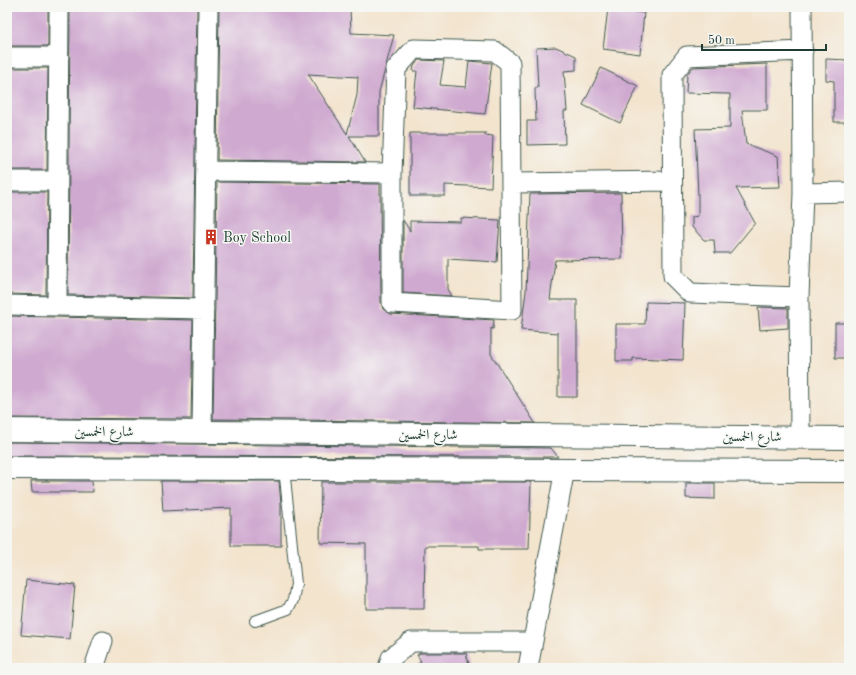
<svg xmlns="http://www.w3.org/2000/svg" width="856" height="675" font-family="'Old Standard TT',Amiri,serif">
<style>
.building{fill:#cfa9d0;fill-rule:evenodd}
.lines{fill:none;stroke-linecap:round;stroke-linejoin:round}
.lane-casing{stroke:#3f564b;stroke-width:12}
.street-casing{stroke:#3f564b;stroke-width:21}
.primary-casing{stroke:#3f564b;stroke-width:24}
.lane{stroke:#fff;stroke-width:10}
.street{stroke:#fff;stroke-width:19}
.primary{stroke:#fff;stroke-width:22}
.labels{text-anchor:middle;stroke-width:3;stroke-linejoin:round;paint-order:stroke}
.poi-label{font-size:14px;fill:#1f3d34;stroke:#f6f6f2;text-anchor:start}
.street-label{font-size:14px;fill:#1f3d34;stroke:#f6f6f2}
</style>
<rect width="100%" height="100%" fill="#f6f6f2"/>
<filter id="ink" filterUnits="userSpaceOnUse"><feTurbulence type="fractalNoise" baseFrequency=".025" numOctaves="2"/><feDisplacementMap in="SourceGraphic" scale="8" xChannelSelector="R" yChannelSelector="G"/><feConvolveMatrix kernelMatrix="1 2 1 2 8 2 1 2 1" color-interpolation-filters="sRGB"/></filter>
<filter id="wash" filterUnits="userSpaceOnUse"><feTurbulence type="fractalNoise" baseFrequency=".012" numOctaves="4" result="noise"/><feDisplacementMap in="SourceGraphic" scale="16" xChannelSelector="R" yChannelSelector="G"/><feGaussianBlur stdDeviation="0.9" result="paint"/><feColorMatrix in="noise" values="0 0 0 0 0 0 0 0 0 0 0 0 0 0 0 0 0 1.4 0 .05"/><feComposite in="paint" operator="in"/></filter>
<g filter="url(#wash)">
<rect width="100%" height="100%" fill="#f3e4ce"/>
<g id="blocks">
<!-- building -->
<path class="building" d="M7 7H48V46H7Z
M70 7H197L193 298 68 295Z
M219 7H350L351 33 394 35 379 92V136H349L365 162 217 160ZM308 74 358 77 357 95 347 134Z
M608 8 644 13 640 54 603 49Z
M556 47 576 56V70L564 71 567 111H564L565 144 527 145V121H536L535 88H538L536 48Z
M826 59 849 60V122H834V81L826 80Z
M419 60 444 61 440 85 466 87 469 61 492 63 485 114 413 107 417 71H413L414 66Z
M767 64V110H742L746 144 778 156 780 187 736 188 755 223 730 253H715L714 240H704L692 227V217L698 216V195L695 129 730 128V94L686 93 687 74 693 67Z
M7 68H48L47 170H7Z
M601 68 638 86 620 123 583 105Z
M410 133H486L485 135 493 136 491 187 445 185V196H410Z
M217 182 380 184 381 303 383 309 391 314 494 320 493 329 491 328V354L535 423 213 419Z
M7 192H47L46 295 7 294Z
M621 193 622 259 555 260 550 300H577V397H558V333L521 330 526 291 530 194Z
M461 218 500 220 497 262 448 259V289L452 296 403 293V220L410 231V221L461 222Z
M646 302 685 303 683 360 633 358V361H616V324H645Z
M758 307 788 308V328L760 330Z
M7 316 193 320 191 419 7 418Z
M835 323H849V358H835Z
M7 442 551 448 558 457 7 456Z
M31 481H92L93 492H32Z
M161 481H279L281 504V546H231V508L163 511Z
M321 482H531L529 549H479V546H425L424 609H366V544L320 543Z
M686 483H715V499L686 498Z
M26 580 75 585 70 639 21 635Z
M420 653H466L470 668H415L421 661 417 655Z"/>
</g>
</g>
<g filter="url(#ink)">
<use href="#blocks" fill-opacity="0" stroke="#3f564b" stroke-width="1"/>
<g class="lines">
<!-- lane casing -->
<g class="lane-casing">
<path id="lane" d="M255 621 288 609 293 600 296 584 284 468"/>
</g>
<!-- street casing -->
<g class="street-casing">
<path id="street" d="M414 49 495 51 510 63 512 310 392 303V173L396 69Z
M7 57H59
M206 171 392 173
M7 181H58
M512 183 672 181
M803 193 849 192
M799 297 690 293 673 276 672 75 687 56 803 51
M7 305 204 309
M57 305 59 7
M202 432 208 7
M800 437 799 297 803 193 802 7
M94 668 103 641
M388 668 391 658 411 642H532
M528 668 565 469"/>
</g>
<!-- primary casing -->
<g class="primary-casing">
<path id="primary" d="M7 430 849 438
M7 468 849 471"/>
</g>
<!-- lane -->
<use href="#lane" class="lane"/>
<!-- street -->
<use href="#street" class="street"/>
<!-- primary -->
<use href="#primary" class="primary"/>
</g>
</g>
<!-- icons -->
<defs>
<g id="building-bare" transform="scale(1.2)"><path d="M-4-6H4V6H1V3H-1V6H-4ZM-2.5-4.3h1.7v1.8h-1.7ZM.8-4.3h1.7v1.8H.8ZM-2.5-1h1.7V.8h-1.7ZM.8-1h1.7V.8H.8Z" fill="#c8321e" stroke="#f6f6f2" stroke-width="2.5" paint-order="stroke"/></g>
</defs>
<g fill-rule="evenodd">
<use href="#building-bare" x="211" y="237"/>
</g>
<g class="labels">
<!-- poi labels -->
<g class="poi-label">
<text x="223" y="242">Boy School</text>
</g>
<!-- street labels -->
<g class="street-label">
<text x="104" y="436">شارع الخمسين</text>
<text x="428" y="439">شارع الخمسين</text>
<text x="752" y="441">شارع الخمسين</text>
</g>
</g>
<!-- margin -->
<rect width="856" height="675" fill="none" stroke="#f6f6f2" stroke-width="24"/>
<!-- scale -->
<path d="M702 44v6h124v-6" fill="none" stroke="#1f3d34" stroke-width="2"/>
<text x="708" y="44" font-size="12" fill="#1f3d34" stroke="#f6f6f2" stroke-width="3" paint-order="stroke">50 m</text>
</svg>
